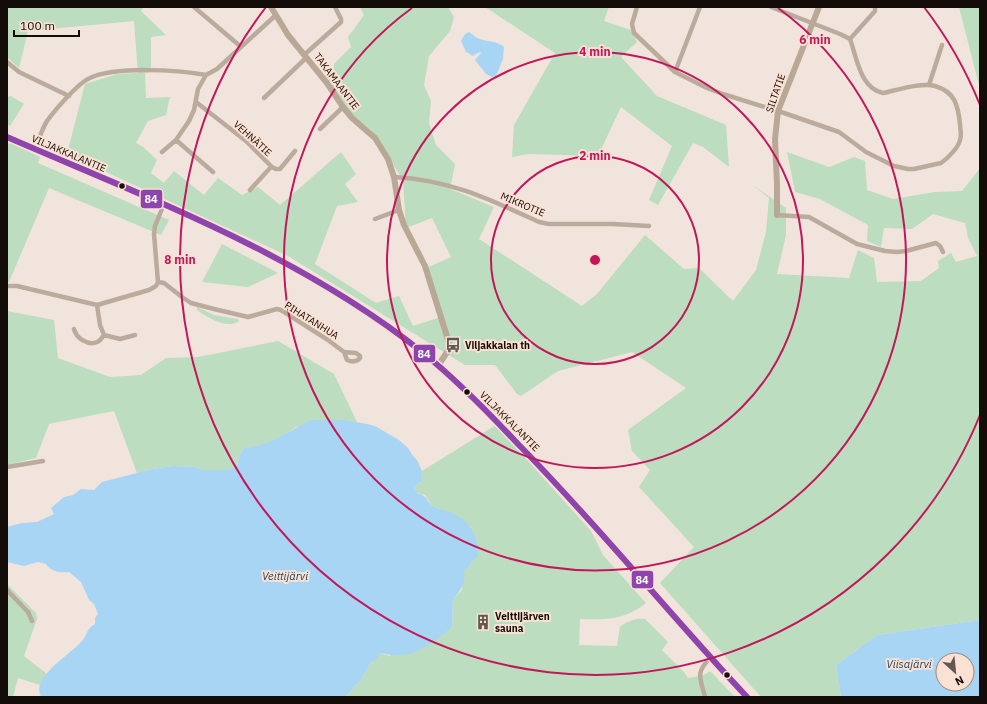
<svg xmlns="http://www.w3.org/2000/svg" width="987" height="704" font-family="'IBM Plex Sans',sans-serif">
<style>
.green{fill:#bcddbf}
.water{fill:#a8d5f4;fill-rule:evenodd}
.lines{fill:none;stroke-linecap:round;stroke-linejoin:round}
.street{stroke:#baab9c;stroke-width:4.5}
.secondary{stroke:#b9a896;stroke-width:6}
.bus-1-casing{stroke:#fae1d3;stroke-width:9}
.bus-1{stroke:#8e44ad;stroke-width:6}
.ring{fill:none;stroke:#c2185b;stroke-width:2}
.bus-dot{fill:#140c08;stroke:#fae1d3;stroke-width:1.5}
.labels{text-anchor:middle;stroke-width:4;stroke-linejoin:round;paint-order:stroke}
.street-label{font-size:10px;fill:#140c08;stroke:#fae1d3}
.poi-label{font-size:10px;font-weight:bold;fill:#140c08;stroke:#fae1d3;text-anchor:start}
.water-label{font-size:11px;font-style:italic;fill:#1e445d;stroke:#fae1d3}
.centre{fill:#c2185b;stroke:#fae1d3;stroke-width:2}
.ring-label{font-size:12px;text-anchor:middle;font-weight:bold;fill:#c2185b;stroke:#fae1d3;stroke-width:4;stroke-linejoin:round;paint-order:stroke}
.line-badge{stroke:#fae1d3;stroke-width:1.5}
.badge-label{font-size:11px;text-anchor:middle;font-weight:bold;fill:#fff}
</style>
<rect width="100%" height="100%" fill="#f1e4dc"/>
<!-- green -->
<path class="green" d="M7 7H144L141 11 166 35 151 37V72L145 73 146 98 170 97 166 115 148 121 136 143 143 147 157 160 151 173 164 183 174 171 204 195 218 178 242 195 258 187 280 205 341 152 356 174 345 184 358 202 337 206 315 264 376 303 399 296 413 326 441 317 424 269 451 257 432 218 406 228 403 180 372 131 349 112 328 80 334 75V64L351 47 348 37 364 15 360 7H448L454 17 450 31 429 56 424 85 431 101 429 123 436 145 455 164 450 189 494 207 479 239 582 306 597 294 645 235 684 269 699 268 733 301 756 270 766 232 769 198 751 184 786 208V235L777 274 849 278 858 250 874 258 877 282 921 281 939 268 938 261 951 253 956 262 977 256 968 238 965 223 933 214 912 229 884 228 881 247 867 241 868 225 820 199 795 192 787 152 829 167 854 157 865 161 867 190 893 199 935 192 962 191 980 168V620L877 635 836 665 841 697H761L660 583 694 547 639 487 650 470 632 451 628 430 686 388 632 352 558 371 521 396 517 394 495 365H465L288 256 67 154 85 84 117 74 138 73 134 21 28 31 19 68 7 57Z
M485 7H609L604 21 631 30 637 42 621 57 657 96 726 125 729 167 703 147 693 143 658 205 649 200 672 146 621 107 598 156 528 154 512 157 514 125 555 53Z
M959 7H980V89Z
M11 96 24 104 10 126 7 124V97Z
M11 143 40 157 38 163 169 220 161 235 49 188 9 282H7V144Z
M222 244 278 273 248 287 202 282Z
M197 307 214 315 238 319 239 321C227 330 207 317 197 310Z
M7 311 54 320 58 358 110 377 141 375 166 358 198 357 278 341 334 374 357 422 346 420 296 427 281 437 258 447 244 448 240 455 237 465 229 470H202L195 467 173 466 152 469 137 473 114 411 49 424 36 458 7 465Z
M496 425 591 531 603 555 646 603C625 620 606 620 580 619L579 645 617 646 620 627C627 621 636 618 645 619L668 642 662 650 684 672 688 678 704 675 710 671 735 697H345L360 681 371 662 380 653 389 656 452 627 453 599 462 590 464 570 469 568 472 561 471 527 456 515 432 506 425 495 417 493 414 488 421 481 422 471Z
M7 584 36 613 37 619 24 656 47 674 40 685 18 678 13 697H7Z"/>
<!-- water -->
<path class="water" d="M469 32C473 35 476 38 480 39 488 42 498 41 504 47L503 59 496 76 492 77 486 74 475 60 481 53 480 52 472 56 469 53 466 52 461 41 465 34Z
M312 420H346L367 424 375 426 399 440 408 448 413 456 417 460 422 471 421 481 414 488 417 493C430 497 425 501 433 506 437 509 445 510 450 512 471 521 478 535 478 556L472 561 469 568 464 570C466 582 462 590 453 599L452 627C429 646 411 661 380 653L376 660 371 662 360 681 345 697H41C40 693 38 690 40 685 46 668 70 654 82 641 88 634 86 629 95 624V618L98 614 94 604 89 600 81 582 69 572C60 573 51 572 46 564L38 562 24 566 7 562V527L22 523 37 522 54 514 51 508 64 497 73 495 81 489 94 490 102 482 152 469 173 466 195 467 202 470H229L237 465 240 455 244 448C272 446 287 431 312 420Z
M980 620V697H841L836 665 877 635ZM943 660H967V684H943Z"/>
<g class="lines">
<!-- street -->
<path class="street" d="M194 7 240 46
M637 7 632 24 634 33 675 72
M700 7 675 72 707 88 723 94 784 113 839 132 866 152 894 166 908 169H914L941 163C947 159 959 147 960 140 962 135 960 129 960 124 958 105 955 92 935 86 922 82 897 90 883 93 860 88 857 58 850 39L840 34 771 7
M850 39 875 11V7
M304 55 341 22V19L335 7
M7 62 19 72 69 96
M929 85 942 45
M264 98 306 58
M196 102 246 141 272 167 276 169H280L295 151
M320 129 343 107
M176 140 213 172
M35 149C38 141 42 129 47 121 55 110 78 83 90 78 116 66 178 70 206 75L217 69 276 15
M162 152 176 140 189 121 194 110 198 89 206 75
M394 177C450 180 489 199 539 222L549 224H613L649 226
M250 190 271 167
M777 215 809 217 857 244 885 251 897 252 906 251 936 243 940 246 943 252
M375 219 399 210
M158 282 164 283 182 297 191 303 214 309 248 317 277 309 281 310 328 340 344 352 356 353 360 356V358C357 362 352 362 347 360L344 352
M9 286H17L97 305 149 290 156 286 158 282 154 234 155 226 164 204
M97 305 100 325 104 335 120 339 135 335
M74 329C76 338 88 346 97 342 100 341 102 338 104 335
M7 467 43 461
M7 590 28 612 32 621
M705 697C700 677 695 673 711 657"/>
<!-- secondary -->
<path class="secondary" d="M271 7 288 35 327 83 343 107 352 118 375 138 388 159 394 177 399 210 404 225 425 266 449 343V349L438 366
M7 137C59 160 112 181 164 204 248 242 333 285 407 341 443 367 474 398 505 430 590 515 664 610 747 697
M777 215V185L775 139 778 111 819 7"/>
<!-- bus-1 casing -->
<g class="bus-1-casing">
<path id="bus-1" d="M7 137C150 199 299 254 422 352 457 380 488 412 518 444 598 525 669 614 747 697"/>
</g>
<!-- bus-1 -->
<use href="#bus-1" class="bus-1"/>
</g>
<!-- distance rings -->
<g class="ring">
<circle cx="595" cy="260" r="104"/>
<circle cx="595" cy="260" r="208"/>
<path d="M778 8A311 311 0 1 1 412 8"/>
<path d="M980 415A415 415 0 1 1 266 7M924 7A415 415 0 0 1 980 105"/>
</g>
<!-- icons -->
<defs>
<g id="bus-bare" transform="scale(1.2)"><path d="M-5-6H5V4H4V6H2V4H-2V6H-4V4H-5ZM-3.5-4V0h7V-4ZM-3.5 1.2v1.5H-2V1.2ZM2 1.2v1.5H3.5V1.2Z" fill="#615852" stroke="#fae1d3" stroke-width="2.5" paint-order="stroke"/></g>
<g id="building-bare" transform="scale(1.2)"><path d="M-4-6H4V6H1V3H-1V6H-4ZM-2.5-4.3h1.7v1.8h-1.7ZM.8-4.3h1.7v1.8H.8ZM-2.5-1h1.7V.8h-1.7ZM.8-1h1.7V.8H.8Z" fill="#615852" stroke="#fae1d3" stroke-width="2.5" paint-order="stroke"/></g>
</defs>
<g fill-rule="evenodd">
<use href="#bus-bare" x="453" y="345"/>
<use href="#building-bare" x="483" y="622"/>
</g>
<!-- markers -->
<g class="bus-dot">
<circle cx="122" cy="186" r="3.5"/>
<circle cx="467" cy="392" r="3.5"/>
<circle cx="727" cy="675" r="3.5"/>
</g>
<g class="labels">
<!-- street labels -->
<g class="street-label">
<text transform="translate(337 81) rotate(53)" y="4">TAKAMAANTIE</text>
<text transform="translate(775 93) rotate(-71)" y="4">SILTATIE</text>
<text transform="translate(253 138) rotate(42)" y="4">VEHNÄTIE</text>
<text transform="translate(69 153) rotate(23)" y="4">VILJAKKALANTIE</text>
<text transform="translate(523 204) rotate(23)" y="4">MIKROTIE</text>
<text transform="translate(312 320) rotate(32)" y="4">PIHATANHUA</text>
<text transform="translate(510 421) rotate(45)" y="4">VILJAKKALANTIE</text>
</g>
<!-- poi labels -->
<g class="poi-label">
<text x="465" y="349">Viljakkalan th</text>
<text x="495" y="620">Veittijärven<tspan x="495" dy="12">sauna</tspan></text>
</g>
<!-- water labels -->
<g class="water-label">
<text x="285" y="580">Veittijärvi</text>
<text x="909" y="668">Viisajärvi</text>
</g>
</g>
<circle cx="595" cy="260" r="6" class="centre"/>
<g class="ring-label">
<text x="815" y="44">6 min</text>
<text x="595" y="56">4 min</text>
<text x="595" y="160">2 min</text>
<text x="180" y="264">8 min</text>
</g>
<g class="line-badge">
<rect x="140" y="189" width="23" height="20" rx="4" fill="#8e44ad"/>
<rect x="413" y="344" width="23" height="19" rx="4" fill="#8e44ad"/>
<rect x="631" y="570" width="23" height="19" rx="4" fill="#8e44ad"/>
</g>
<g class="badge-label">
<text x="151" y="203">84</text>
<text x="424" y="358">84</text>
<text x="642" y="584">84</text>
</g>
<!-- border -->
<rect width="987" height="704" fill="none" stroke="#140c08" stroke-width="16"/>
<!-- north arrow -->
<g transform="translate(955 672) rotate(153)"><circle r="19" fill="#fae1d3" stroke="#9e8c82"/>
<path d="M0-3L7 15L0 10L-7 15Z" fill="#615852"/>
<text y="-6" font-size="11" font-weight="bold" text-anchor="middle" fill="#140c08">N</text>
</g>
<!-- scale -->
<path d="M14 30v6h65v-6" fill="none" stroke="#140c08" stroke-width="2"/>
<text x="20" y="30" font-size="12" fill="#140c08" stroke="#fae1d3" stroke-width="3" paint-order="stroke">100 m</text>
</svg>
